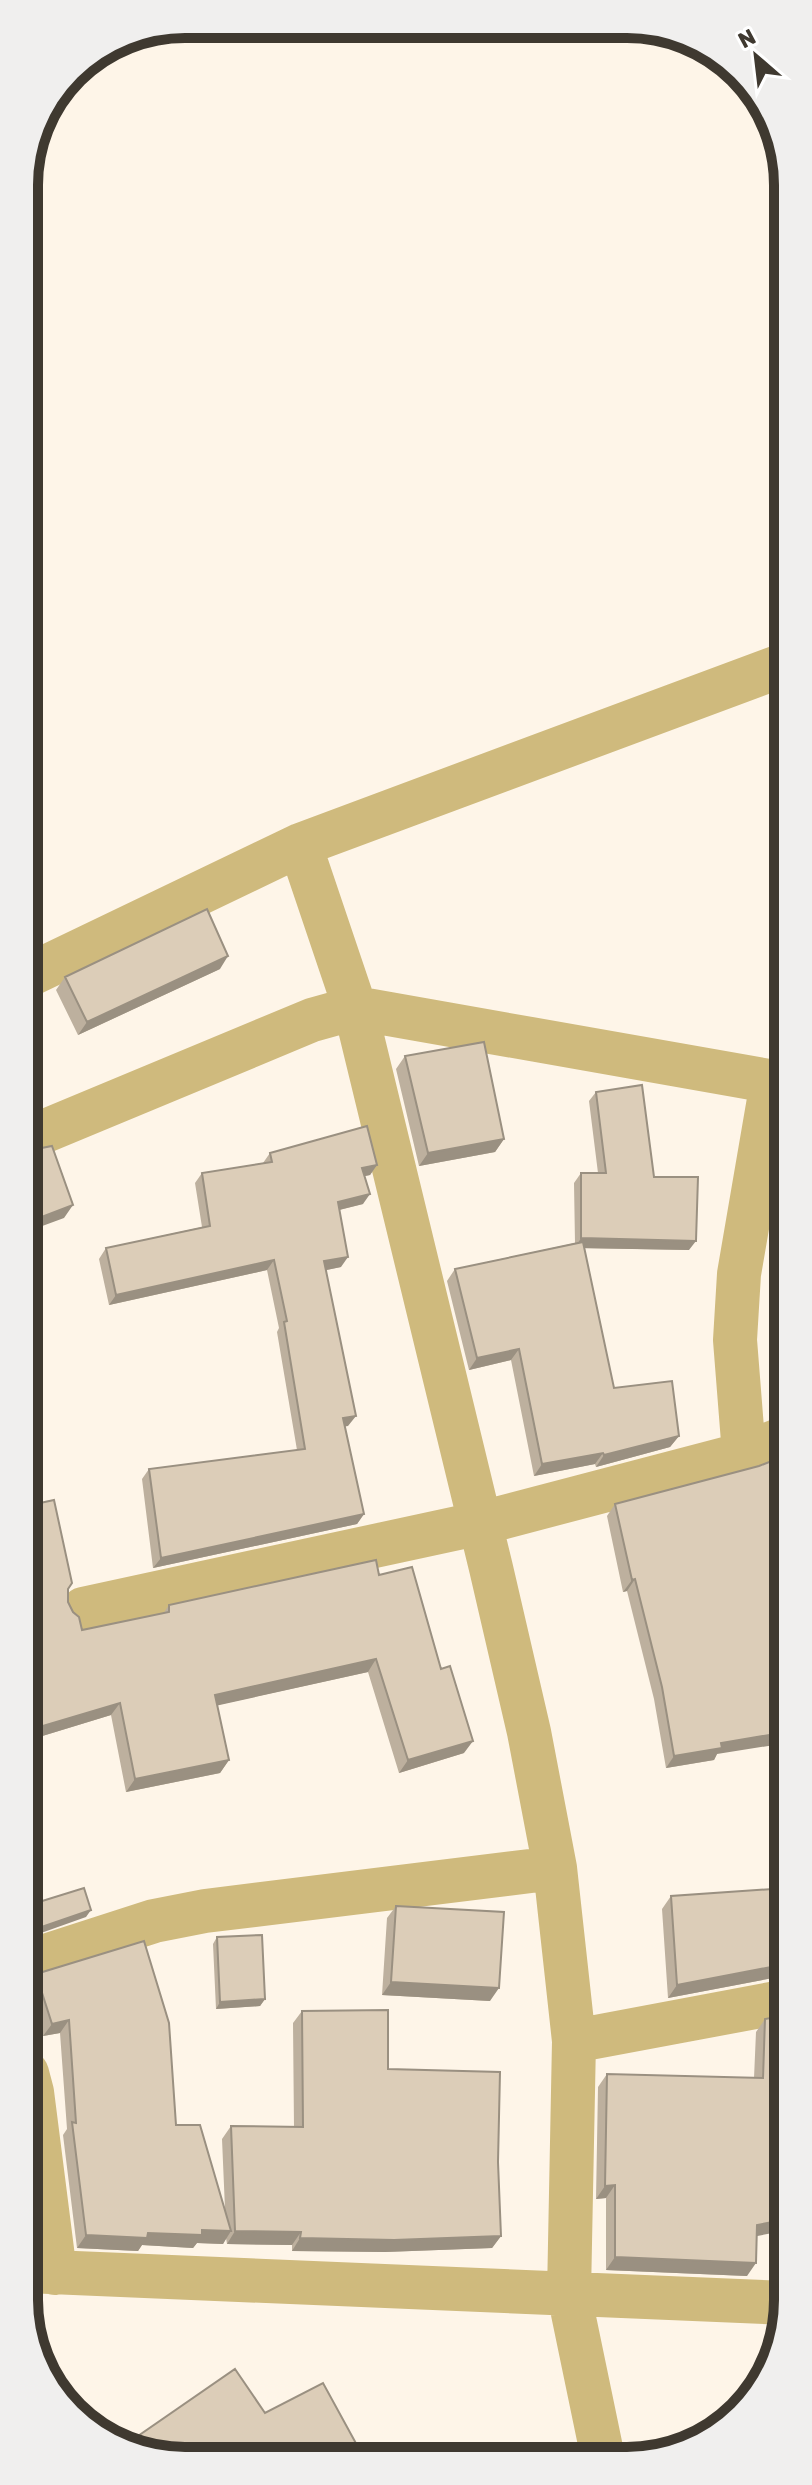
<svg xmlns="http://www.w3.org/2000/svg" width="812" height="2485" font-family="Rubik,sans-serif">
<style>
.lines{fill:none;stroke-linecap:round;stroke-linejoin:round}
.minor{stroke:#cfba7d;stroke-width:44}
.wall{fill:#bdb09e}
.shaded-wall{fill:#9a9081}
.building{fill:#dccdb8;stroke:#9a9081;stroke-width:2}
.rim{fill:none;stroke:#3f3930;stroke-width:10}
</style>
<rect width="100%" height="100%" fill="#fef5e8"/>
<g class="lines">
<!-- minor -->
<path class="minor" d="M300 845 355 1008 491 1568 529 1732 555 1868 574 2041 569 2294 603 2458
M25 977 300 845 786 664
M26 1139 312 1020 355 1008 786 1084
M744 1454 735 1340 739 1274 772 1082
M83 1609 481 1523 744 1454 787 1437
M27 1962 154 1921 205 1911 555 1868
M574 2041 787 2001
M27 2073 32 2092 55 2273
M27 2271 788 2303"/>
</g>
<!-- wall -->
<path class="wall" d="M220 969 78 1035 56 990 65 977Z
M405 1056 504 1139 495 1152 419 1166 396 1069Z
M596 1092 654 1177 689 1250 584 1248 614 1388 679 1436 670 1447 596 1467 595 1464 534 1476 511 1360 469 1370 447 1281 455 1269 575 1243 574 1183 581 1173H598L589 1101Z
M270 1153 377 1165 370 1175 365 1176 363 1204 339 1210 341 1267 326 1270 348 1426H345L364 1514 357 1524 153 1568 142 1479 149 1469 297 1450 277 1332 279 1328 267 1270 109 1305 99 1259 106 1248 202 1227 195 1183 202 1173 263 1163Z
M615 1504 717 1754 714 1760 666 1768 654 1699 627 1591 623 1592 607 1516Z
M26 1506 68 1589V1602L82 1630 163 1614 169 1605 379 1575 464 1753 399 1773 368 1672 217 1705 229 1760 220 1773 126 1792 111 1715 26 1741Z
M671 1896 783 1976 668 1998 662 1909Z
M396 1906 490 2001 382 1995 387 1918Z
M217 1937 265 1999 260 2006 216 2009 213 1944Z
M36 1974 176 2125 225 2209 222 2139 231 2126 294 2127 293 2023 302 2011 388 2069 498 2162 501 2236 492 2248 385 2252 292 2251V2245L227 2244 226 2238 223 2244 197 2243 193 2248 142 2245 138 2251 77 2248 63 2135 67 2129 60 2033 43 2036 27 1986Z
M765 2019 756 2236 747 2276 606 2270V2198L596 2199 598 2087 607 2074 754 2078 756 2032Z
M265 2413 153 2458 131 2446 138 2436Z"/>
<!-- shaded-wall -->
<path class="shaded-wall" d="M228 956 220 969 78 1035 87 1022Z
M504 1139 495 1152 419 1166 428 1153Z
M377 1165 370 1175 355 1178 362 1168Z
M370 1194 363 1204 331 1212 338 1202Z
M73 1205 64 1218 26 1232V1223Z
M581 1238 696 1241 689 1250 575 1248Z
M348 1257 341 1267 317 1272 324 1261Z
M274 1260 267 1270 109 1305 116 1295Z
M519 1349 511 1360 469 1370 477 1358Z
M356 1416 348 1426 336 1428 343 1418Z
M679 1436 670 1447 596 1467 604 1455Z
M603 1453 595 1464 534 1476 542 1464Z
M364 1514 357 1524 153 1568 161 1558Z
M635 1579 627 1591 623 1592 632 1580Z
M376 1659 368 1672 206 1708 215 1695Z
M120 1703 111 1715 26 1741V1731Z
M787 1732V1743L717 1754 714 1760 666 1768 674 1756 721 1743Z
M473 1741 464 1753 399 1773 408 1760Z
M229 1760 220 1773 126 1792 135 1779Z
M39 1810 30 1823 26 1824V1815Z
M91 1910 86 1917 27 1938V1932Z
M787 1964V1977L783 1976 668 1998 677 1985Z
M391 1982 499 1988 490 2001 382 1995Z
M265 1999 260 2006 216 2009 220 2002Z
M69 2020 60 2033 43 2036 52 2024Z
M615 2185 606 2198 596 2199 605 2186Z
M788 2219V2230L747 2238 757 2225Z
M202 2230 231 2231 223 2244 197 2243 193 2248 142 2245 138 2251 77 2248 86 2235Z
M235 2231 301 2232 292 2245 227 2244Z
M501 2236 492 2248 385 2252 292 2251 300 2238Z
M615 2257 756 2263 747 2276 606 2270Z"/>
<!-- building -->
<path class="building" d="M207 909 228 956 87 1022 65 977Z
M484 1042 504 1139 428 1153 405 1056Z
M642 1085 654 1177H698L696 1241 581 1238V1173H606L596 1092Z
M367 1126 377 1165 362 1168 370 1194 338 1202 348 1257 324 1261 356 1416 343 1418 364 1514 161 1558 149 1469 305 1449 284 1322 287 1321 274 1260 116 1295 106 1248 210 1226 202 1173 272 1162 270 1153Z
M52 1146 73 1205 26 1223V1151Z
M583 1242 614 1388 672 1381 679 1436 604 1455 603 1453 542 1464 519 1349 477 1358 455 1269Z
M787 1455V1732L721 1743 722 1748 674 1756 662 1687 635 1579 632 1580 615 1504 759 1466Z
M54 1500 72 1583 68 1589V1602L73 1612 79 1617 82 1630 169 1612V1605L376 1560 379 1575 412 1567 441 1669 450 1666 473 1741 408 1760 376 1659 215 1695 229 1760 135 1779 120 1703 26 1731V1506Z
M26 1774 39 1810 26 1815Z
M84 1888 91 1910 27 1932 26 1906Z
M787 1888V1964L677 1985 671 1896Z
M396 1906 504 1912 499 1988 391 1982Z
M262 1935 265 1999 220 2002 217 1937Z
M144 1941 169 2023 176 2125H200L231 2231 202 2230V2235L148 2233 147 2238 86 2235 72 2122 76 2123 69 2020 52 2024 36 1974Z
M388 2010V2069L500 2072 498 2162 501 2236 394 2240 300 2238 301 2232 235 2231 231 2126 303 2127 302 2011Z
M787 2015 788 2219 757 2225 756 2263 615 2257V2185L605 2186 607 2074 763 2078 765 2019Z
M235 2369 265 2413 323 2383 364 2458 153 2457 138 2436Z"/>
<!-- crop -->
<path d="M0 0H812V2485H0ZM185 38H627A147 147 0 0 1 774 185V2300A147 147 0 0 1 627 2447H185A147 147 0 0 1 38 2300V185A147 147 0 0 1 185 38Z" fill="#f0efee" fill-rule="evenodd"/>
<path class="rim" d="M185 38H627A147 147 0 0 1 774 185V2300A147 147 0 0 1 627 2447H185A147 147 0 0 1 38 2300V185A147 147 0 0 1 185 38Z"/>
<!-- north arrow -->
<g transform="translate(756 56) rotate(332)" stroke="#ffffff" stroke-width="6" paint-order="stroke">
<path d="M0-6L14 30L0 20L-14 30Z" fill="#3f3930"/>
<text y="-12" font-size="22" font-weight="bold" text-anchor="middle" fill="#3f3930">N</text>
</g>
</svg>
